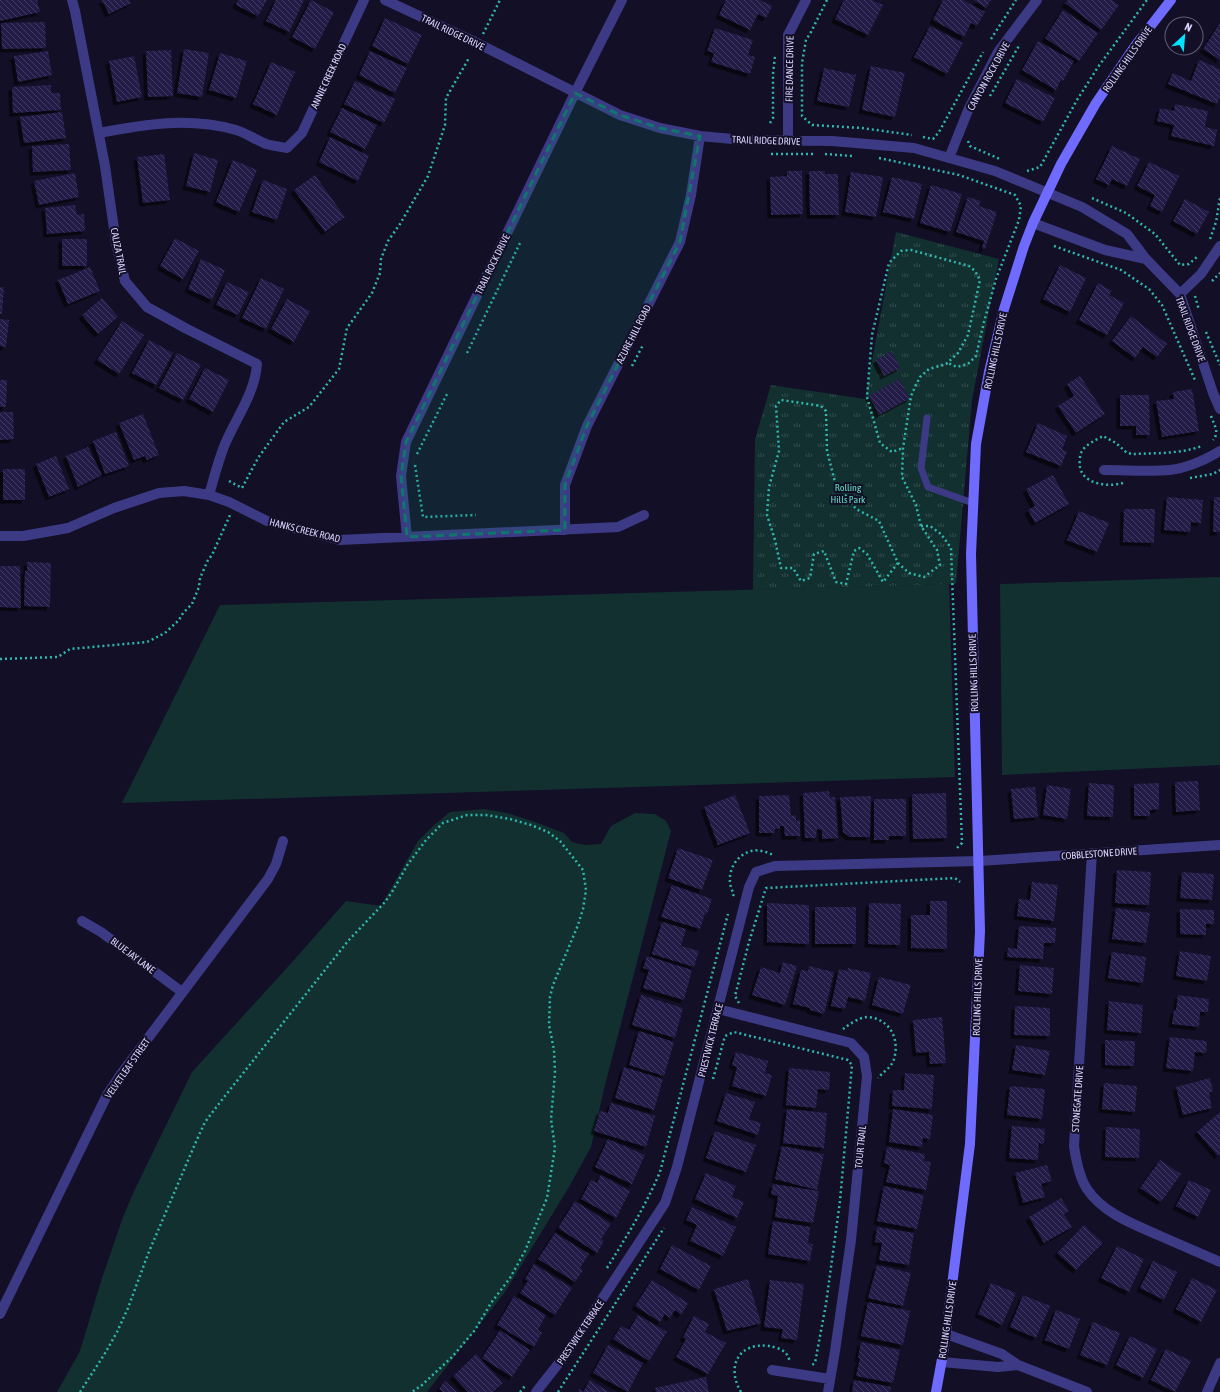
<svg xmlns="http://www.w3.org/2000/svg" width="1220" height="1392" font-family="'Asap Condensed',sans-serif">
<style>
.grass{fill:#12302f}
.park{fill:url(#park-tufts)}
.building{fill:url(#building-back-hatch);filter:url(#shadow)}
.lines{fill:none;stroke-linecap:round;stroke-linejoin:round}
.path{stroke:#2fb8b0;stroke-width:2.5;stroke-dasharray:2 3;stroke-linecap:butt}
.lane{stroke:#3d3a85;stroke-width:7}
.street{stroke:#3d3a85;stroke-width:10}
.secondary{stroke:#6f6bff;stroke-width:10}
.marked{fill:#0f766e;fill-opacity:0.2;stroke:#0f766e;stroke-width:3;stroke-dasharray:8 5;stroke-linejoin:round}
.labels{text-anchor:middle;stroke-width:4;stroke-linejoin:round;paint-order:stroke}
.street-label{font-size:10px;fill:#d9d4ff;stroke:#130f26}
.park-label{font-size:10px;fill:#5fe0c0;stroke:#130f26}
</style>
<defs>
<pattern id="park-tufts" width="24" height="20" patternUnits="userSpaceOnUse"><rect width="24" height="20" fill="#12302f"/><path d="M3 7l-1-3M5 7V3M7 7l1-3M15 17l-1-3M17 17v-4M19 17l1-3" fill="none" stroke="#344d4e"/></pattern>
<pattern id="building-back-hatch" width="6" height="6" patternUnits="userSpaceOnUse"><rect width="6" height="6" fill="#241b47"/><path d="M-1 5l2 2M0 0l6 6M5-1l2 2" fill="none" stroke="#433b63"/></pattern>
<filter id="shadow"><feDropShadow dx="-3.5" dy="3.5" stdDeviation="0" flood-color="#0009"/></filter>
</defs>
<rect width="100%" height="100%" fill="#130f26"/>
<!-- grass -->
<path class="grass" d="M1220 577V765L1002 775 1000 584Z
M949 584 955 777 122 803 220 605Z
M484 809 507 813 535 822 564 833 572 842 585 845 601 844 611 826 635 813 655 814 666 821 671 831 604 1089 591 1147 569 1187 505 1292 427 1392H57L80 1351 102 1278 123 1217 135 1189 192 1072 294 960 346 901 381 906 418 841 433 826 450 812Z"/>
<!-- park -->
<path class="park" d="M896 232 999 259 972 400 956 584 753 590 755 439 771 385 865 399Z"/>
<!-- building -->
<path class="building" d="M0 0H37L40 12 0 21Z
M102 0H129L131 3 109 14Z
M238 0H267L258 16 236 5Z
M276 0H304L289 32 266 21Z
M311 0 334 12 315 49 292 37Z
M726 0H760L772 6 766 18 758 14 750 30 719 15Z
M844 0H872L883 5 868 35 835 19Z
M943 0H963L985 12 977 26 971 23 964 37 933 20Z
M974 0H991L986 8Z
M1068 0H1112L1119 5 1101 30 1065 3Z
M1063 10 1098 33 1079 61 1045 38Z
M385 18 422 35 408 64 372 46Z
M45 22 46 48 2 49 1 23Z
M1220 23V60L1203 49Z
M930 26 963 43 947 74 914 57Z
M715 28 753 40 748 55 755 57 750 74 711 62 714 53 707 51Z
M1038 41 1074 61 1063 81 1061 80 1056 90 1022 70Z
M184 49 209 53 202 97 177 93Z
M171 50 173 96 148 97 146 51Z
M48 51 52 75 18 82 14 56Z
M370 51 407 68 395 93 359 75Z
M220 53 247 61 236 98 209 90Z
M134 56 142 97 117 102 109 61Z
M1199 60 1220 69V97L1217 104 1168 84 1173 73 1191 81Z
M271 62 295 72 277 115 253 104Z
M871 66 905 73 895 117 862 110Z
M824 68 856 75 849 107 817 101Z
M1017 79 1055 98 1043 122 1005 103Z
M355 81 395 99 384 123 344 104Z
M51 85V93H60L61 110 13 113 12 87Z
M1175 104 1208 111 1205 127 1217 130 1214 146 1171 136 1174 125 1157 121 1160 108 1174 111Z
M342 108 377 125 365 149 330 132Z
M62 112 66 138 24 143 20 117Z
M330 137 369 156 358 181 319 162Z
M69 144 71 170 33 172 32 146Z
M1112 146 1140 159 1127 186 1112 179 1109 185 1096 179Z
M194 153 218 160 210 192 186 186Z
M164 154 170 200 143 203 137 157Z
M233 160 257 170 239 212 216 202Z
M1149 162 1179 176 1162 212 1150 206 1155 195 1137 186Z
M787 171H802L803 214 771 215 770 177 787 176Z
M809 171H825V174H838L839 215H810Z
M851 172 883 177 876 217 845 212Z
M75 173 79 197 39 205 34 181Z
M315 175 345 217 325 232 294 190Z
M892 177 922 184 914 219 883 212Z
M263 180 287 189 277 220 252 212Z
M931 185 962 194 950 232 920 223Z
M968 197 981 201 979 206 997 212 985 249 982 248 984 241 956 232Z
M1185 199 1209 212 1197 234 1173 221Z
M75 205 77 215 84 214 85 231 47 234 45 208Z
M175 238 199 251 183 279 160 266Z
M62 239H87V266H62Z
M201 259 225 270 212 300 188 289Z
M1060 265 1086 278 1070 312 1043 299Z
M90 267 100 291 68 304 58 280Z
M261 278 284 289 266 329 242 318Z
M227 282 249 292 238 315 216 305Z
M1098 283 1112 291 1109 295 1124 303 1107 335 1079 320Z
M0 287H4L2 314H0Z
M102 298 118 317 98 334 82 315Z
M287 299 310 311 294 342 271 329Z
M1131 316 1167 344 1157 357 1143 347 1135 358 1112 341Z
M0 319 9 320 6 347 0 346Z
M122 321 144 335 119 374 97 360Z
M149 340 173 353 156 385 132 373Z
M892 351 900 368 884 376 876 360Z
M177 353 201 365 183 400 159 388Z
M205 368 229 380 213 412 189 399Z
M1080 376 1105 414 1076 433 1058 406 1074 396 1067 384Z
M899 379 910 398 879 415 869 396Z
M0 380H7L6 407H0Z
M1192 389 1199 431 1162 437 1156 401 1174 399 1173 392Z
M1120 395H1149L1150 435H1136V426H1120Z
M0 412H13L14 439 0 440Z
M143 414 159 455 147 460 145 456 134 460 119 423Z
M1038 423 1067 436 1062 450 1067 452 1061 466 1026 452Z
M116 432 129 466 105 474 93 441Z
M88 447 102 475 78 487 66 456Z
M56 456 69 489 49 497 36 464Z
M3 469H25V500H3Z
M1053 475 1069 504 1035 523 1028 510 1035 506 1026 489Z
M1167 497 1203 500 1201 523 1191 522 1190 532 1164 530Z
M1214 497H1220V532H1213Z
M1124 509H1155L1154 543 1123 542Z
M1079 511 1109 523 1097 552 1067 540Z
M27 562 51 563 50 607 24 606 25 571H27Z
M0 566H20L21 608 0 607Z
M1198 781 1200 810 1176 812 1175 782Z
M1089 783 1114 785 1113 817 1087 816Z
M1159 783V809L1150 810V816H1134V784Z
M1047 785 1071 789 1067 819 1043 815Z
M1035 787 1038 817 1014 819 1011 789Z
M829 791 830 797H835L838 838 822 839V830L817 829 816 838H805L803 793Z
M946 793 947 838 913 839 912 794Z
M735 795 750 833 718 845 704 807Z
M789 795 791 816 796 815V821L800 820V836H785L784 826H780V829H775V833H759V796Z
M871 796 870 837H850L843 832 840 797Z
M874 799H906V836H889V840H874Z
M678 848 713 860 702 890 668 878Z
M1117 870 1151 872 1149 905 1115 903Z
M1182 872 1214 874 1212 900 1180 898Z
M1032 882 1058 885 1054 921 1017 916 1019 899 1030 900Z
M672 885 712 899 707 914 705 913 700 929 661 917Z
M930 901H947V949L911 948V915H930Z
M767 903 809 905V944L767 942Z
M869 903 901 904 900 945 868 944Z
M815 907H856V944H815Z
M1116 908 1150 913 1146 943 1112 939Z
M1180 909 1214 910V924H1206V935L1180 934Z
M662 922 686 929 681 946 699 951 694 967 652 954Z
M1019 926 1056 928 1055 943H1044L1043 959 1007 957 1008 948 1017 949Z
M1180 951 1211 956 1207 981 1176 976Z
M1112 952 1146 957 1143 983 1108 978Z
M647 956 692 970 684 1000 643 988 649 970 643 968Z
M783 962 797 966 785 1005 752 995 761 967 780 973Z
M1020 965 1054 968 1052 994 1018 991Z
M809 966 834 972 824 1014 810 1010V1008L793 1004 801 970 808 971Z
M848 968 871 973 865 1001 848 997 845 1009 831 1006 839 969 847 971Z
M879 977 911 985 903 1014 872 1005Z
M641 995 683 1008 675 1038 632 1025Z
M1178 995 1209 999 1208 1012H1200L1199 1027 1172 1024 1174 1010H1176Z
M1109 1001 1143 1005 1141 1033 1107 1030Z
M1015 1006 1050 1008V1036L1014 1035Z
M942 1017 946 1063 930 1064 929 1052 916 1053 913 1020Z
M639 1031 674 1042 664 1076 629 1065Z
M1170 1037 1207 1041 1206 1053 1195 1052 1193 1071 1166 1068Z
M1105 1040 1135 1041 1134 1066 1105 1065Z
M1016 1045 1050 1051 1045 1075 1012 1070Z
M736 1052 768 1061 765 1073 772 1075 766 1096 732 1086 737 1067 732 1065Z
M624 1067 663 1079 654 1110 615 1098Z
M789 1068 830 1072 829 1090 818 1089 816 1108 786 1105Z
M905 1073 934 1075 932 1109 892 1106 893 1090H904Z
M1210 1078 1213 1091 1209 1093 1212 1108 1183 1115 1176 1087Z
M1104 1083 1137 1086 1135 1112 1102 1109Z
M1010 1086 1045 1089 1042 1119 1007 1115Z
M726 1093 755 1102 749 1119 761 1123 758 1135 717 1121Z
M611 1103 655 1116 646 1147 594 1131 600 1111 608 1113Z
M787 1109 827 1113 824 1148 783 1143Z
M893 1109 933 1115 930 1139 923 1138 922 1147 889 1142Z
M1220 1112V1154L1218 1156 1197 1132Z
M1012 1126 1045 1129 1044 1144 1039 1143 1038 1160 1009 1158Z
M1106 1127 1140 1129 1139 1158 1105 1157Z
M715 1131 756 1145 746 1172 706 1158Z
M608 1139 645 1155 632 1184 595 1167Z
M782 1146 824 1154 817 1190 775 1179Z
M887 1147 925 1154 924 1161 931 1162 926 1190 886 1182 890 1165 884 1163Z
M1160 1160 1181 1174 1161 1202 1140 1188Z
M1047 1165 1052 1181 1041 1184 1045 1197 1023 1203 1015 1173Z
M706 1173 736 1186 732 1197 744 1202 737 1218 695 1199Z
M601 1175 630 1191 616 1218 581 1199 591 1180 597 1183Z
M1189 1180 1211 1190 1198 1217 1176 1206Z
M773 1184 819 1191 813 1223 775 1217 778 1196 771 1194Z
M884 1186 924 1195 917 1229 877 1221Z
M1061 1198 1069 1211 1064 1214 1072 1227 1044 1243 1029 1217Z
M575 1201 611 1224 601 1239 604 1241 597 1253 558 1228Z
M692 1207 736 1227 723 1256 690 1241 697 1225 686 1220Z
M773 1221 810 1227 808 1243 813 1244 810 1261 768 1254Z
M1084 1225 1103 1243 1076 1270 1057 1253Z
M877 1227 914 1233 909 1265 879 1260 882 1243 875 1242Z
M555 1233 589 1254 580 1268 583 1270 575 1282 538 1259Z
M672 1245 711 1266 699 1290 660 1269Z
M1117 1246 1144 1259 1129 1292 1101 1278Z
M1153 1261 1177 1272 1164 1300 1140 1288Z
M534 1264 572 1288 555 1315 520 1293 528 1281 525 1279Z
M877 1265 911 1273 903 1306 868 1298Z
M1192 1278 1217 1290 1201 1322 1176 1309Z
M748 1279 761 1323 742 1328V1327L727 1331 714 1289Z
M652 1280 688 1303 681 1315 675 1310 670 1318 665 1314 660 1322 635 1306Z
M770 1280 804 1284 797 1340 781 1338 783 1329 764 1327Z
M991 1283 1016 1293 1002 1325 978 1314Z
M1023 1295 1050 1306 1036 1338 1010 1327Z
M514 1296 546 1315 538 1330 542 1333 534 1347 497 1325Z
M868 1302 910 1311 903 1345 861 1336Z
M1056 1310 1080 1319 1069 1349 1045 1340Z
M638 1315 667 1332 649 1361 613 1339 621 1326 629 1330Z
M694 1316 709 1324 705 1332 726 1343 708 1374 676 1357 686 1339 683 1337Z
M1093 1322 1120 1333 1107 1365 1080 1355Z
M500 1330 530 1350 512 1377 482 1358Z
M1130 1336 1157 1349 1143 1378 1116 1365Z
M861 1342 900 1350 893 1383 856 1376 860 1358H858Z
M608 1345 643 1363 628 1392 593 1373Z
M1166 1349 1191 1361 1175 1392 1151 1380Z
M476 1354 503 1383 493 1392H468L453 1376Z
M706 1377 709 1392H656L655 1388Z
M590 1380 609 1392H578L579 1389 583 1392Z
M854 1380 891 1387 890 1392H852Z
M445 1381 457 1392H443L439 1389Z"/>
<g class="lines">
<!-- path -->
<path class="path" d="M827 0 811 32 806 40 802 63V116L812 125 862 128 912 135
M483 34 500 0
M991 39 1016 0
M990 96 1020 44
M770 123 773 118V74L775 56
M923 137 933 139 939 132 983 52
M968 141 970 146 1000 159
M771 154H814
M825 154 852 156
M879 158 959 175 1015 195 1021 206 1019 220 996 279 984 322 976 356 968 364 957 367 948 363
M1027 171 1040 167 1077 100 1098 67 1147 0
M1092 198 1126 213 1155 234 1180 265 1189 264 1197 257
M1210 239 1216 222 1220 198
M1054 246 1121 270 1149 289 1162 305 1195 380
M1212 281 1220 273
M1195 296 1199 310
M1206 332 1220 365
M467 353 521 241
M632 366 643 345
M1211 416C1214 425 1220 432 1213 440
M417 454 448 392
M415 465 423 517 476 515
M1190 478 1213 474 1220 470
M229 481 242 488 258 458 284 422 309 407 339 369 347 328 372 293 380 273 381 259 388 241 400 224 428 176 445 125 446 98 469 58
M1123 483C1105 488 1076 483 1080 459 1080 457 1080 455 1081 453 1084 445 1096 440 1103 436L1116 443 1127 453 1133 454C1156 453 1180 454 1202 446
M921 526H930L941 534 951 548 962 843 955 850
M898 563 883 582 867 554 859 548 854 551 846 584 836 582 824 551 814 554 810 578 801 581 793 568H781L775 540 767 515 769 487 779 451 776 406 781 400 821 406 826 411 827 451 835 482 856 509 879 521 898 563 909 573 924 577 940 565 937 550 921 526 916 505 902 477 903 448 911 396 915 387 920 377 929 369 946 364 958 353 968 335 980 280 975 271 969 266 911 250 901 251 889 263 872 335 867 397 880 443 892 452 903 448
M0 659 58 657 70 649 147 642 165 633 179 620 183 613 192 604 199 587 200 578 208 560 212 555 230 515
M733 896 734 894C724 878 733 856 751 851 758 849 767 852 773 855
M739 1003 735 996 749 942 766 888 955 878 960 882
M843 1029C850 1024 859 1017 868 1017 890 1019 900 1039 894 1059 892 1067 883 1072 878 1078
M713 1079 725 1036 734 1032 848 1060 852 1065 840 1201 826 1304 815 1363 812 1365
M607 1268C627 1236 645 1207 660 1172L728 914
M80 1392 104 1355 117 1332 128 1308 148 1254 195 1144 205 1122 221 1101 348 941 385 902 392 892 408 864 426 840 443 823 467 815H486L510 819 531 825 548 832 560 841 583 870 586 890 583 909 578 925 553 985 550 997 549 1025 554 1050 555 1073 551 1119 555 1148 547 1198 525 1251 510 1278 491 1303 475 1330 452 1357 422 1385 412 1392
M520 1392 525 1386
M558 1392 664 1228
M741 1392C726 1367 738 1342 769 1346 774 1347 782 1349 786 1353 788 1356 789 1359 790 1361"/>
<!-- lane -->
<path class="lane" d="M927 418 921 468 928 487 973 503"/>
<!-- street -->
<path class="street" d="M72 0 75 11 105 166 116 243 125 281 147 307 187 329 257 364C255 393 236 418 225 444 218 461 214 478 209 495
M385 0 471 40 620 115 660 128 700 136 743 140 832 141 914 148 995 171 1082 207 1127 234 1146 259 1180 294 1213 393 1220 409
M99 133C146 124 189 117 236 130 246 133 256 140 266 144 273 146 281 147 287 148L302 133 364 0
M788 141V35L806 0
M949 158 969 108 998 52 1037 0
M1033 223 1105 250 1146 259
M1180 294 1201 274 1220 246
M1104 470C1126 470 1149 472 1170 470 1188 468 1205 460 1220 451
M565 530V485L587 426 680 242 691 195 700 136
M0 536H23L68 528 114 508 159 493 184 491 209 495 229 502 267 521 340 540 618 527 644 515
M407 537 401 476 406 442 575 93 622 0
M1092 853 1074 1146C1076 1160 1079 1177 1087 1189 1103 1213 1133 1224 1158 1235 1179 1244 1199 1253 1220 1262
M82 921 101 932 182 992
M718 1009 851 1043 864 1057 867 1076 851 1240 835 1351 828 1392
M0 1314 107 1095 121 1074 268 879 276 864 283 841
M946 1334 1002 1354 1018 1365 1087 1392
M942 1362 998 1367 1018 1365
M772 1370 830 1379
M536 1392 566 1354 665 1203 677 1167 749 887 756 872 775 866 979 861 1220 845
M1207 1392 1220 1363"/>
<!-- secondary -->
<path class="secondary" d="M936 1392 944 1348 970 1144 980 931 971 554 976 444 989 372 1004 309 1024 246 1033 223 1061 164 1096 103 1135 46 1171 0"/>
</g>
<!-- marked area -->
<path class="marked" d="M575 93 620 115 660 128 700 136 680 242 587 426 565 485V530L407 537 401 476 406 442Z"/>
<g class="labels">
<!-- street labels -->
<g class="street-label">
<text transform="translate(453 32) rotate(26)" y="4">TRAIL RIDGE DRIVE</text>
<text transform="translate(1127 59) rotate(-55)" y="4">ROLLING HILLS DRIVE</text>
<text transform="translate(789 69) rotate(-89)" y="4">FIRE DANCE DRIVE</text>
<text transform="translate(328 76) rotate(-65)" y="4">ANNIE CREEK ROAD</text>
<text transform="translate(988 76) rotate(-61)" y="4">CANYON ROCK DRIVE</text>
<text transform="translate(766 140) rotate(2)" y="4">TRAIL RIDGE DRIVE</text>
<text transform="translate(119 251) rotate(79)" y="4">CALIZA TRAIL</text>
<text transform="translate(492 264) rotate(-64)" y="4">TRAIL ROCK DRIVE</text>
<text transform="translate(1191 329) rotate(70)" y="4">TRAIL RIDGE DRIVE</text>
<text transform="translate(633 334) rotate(-63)" y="4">AZURE HILL ROAD</text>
<text transform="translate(995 351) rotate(-78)" y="4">ROLLING HILLS DRIVE</text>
<text transform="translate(305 530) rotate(14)" y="4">HANKS CREEK ROAD</text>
<text transform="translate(973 673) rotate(-92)" y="4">ROLLING HILLS DRIVE</text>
<text transform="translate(1099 853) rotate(-4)" y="4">COBBLESTONE DRIVE</text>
<text transform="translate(133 955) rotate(37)" y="4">BLUE JAY LANE</text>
<text transform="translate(977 997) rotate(-88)" y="4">ROLLING HILLS DRIVE</text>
<text transform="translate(710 1040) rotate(-76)" y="4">PRESTWICK TERRACE</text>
<text transform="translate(127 1068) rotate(-55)" y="4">VELVETLEAF STREET</text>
<text transform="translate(1077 1099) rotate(-86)" y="4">STONEGATE DRIVE</text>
<text transform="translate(860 1147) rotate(-84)" y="4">TOUR TRAIL</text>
<text transform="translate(947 1320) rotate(-82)" y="4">ROLLING HILLS DRIVE</text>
<text transform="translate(580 1332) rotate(-56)" y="4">PRESTWICK TERRACE</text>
</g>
<!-- park labels -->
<g class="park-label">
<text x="848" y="491">Rolling<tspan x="848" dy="12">Hills Park</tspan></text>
</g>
</g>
<!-- north arrow -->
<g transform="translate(1184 36) rotate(26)"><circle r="19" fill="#130f26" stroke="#625e7d"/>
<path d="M0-3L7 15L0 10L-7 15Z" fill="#00e5ff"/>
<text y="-6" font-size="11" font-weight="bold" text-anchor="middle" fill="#d9d4ff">N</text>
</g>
</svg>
